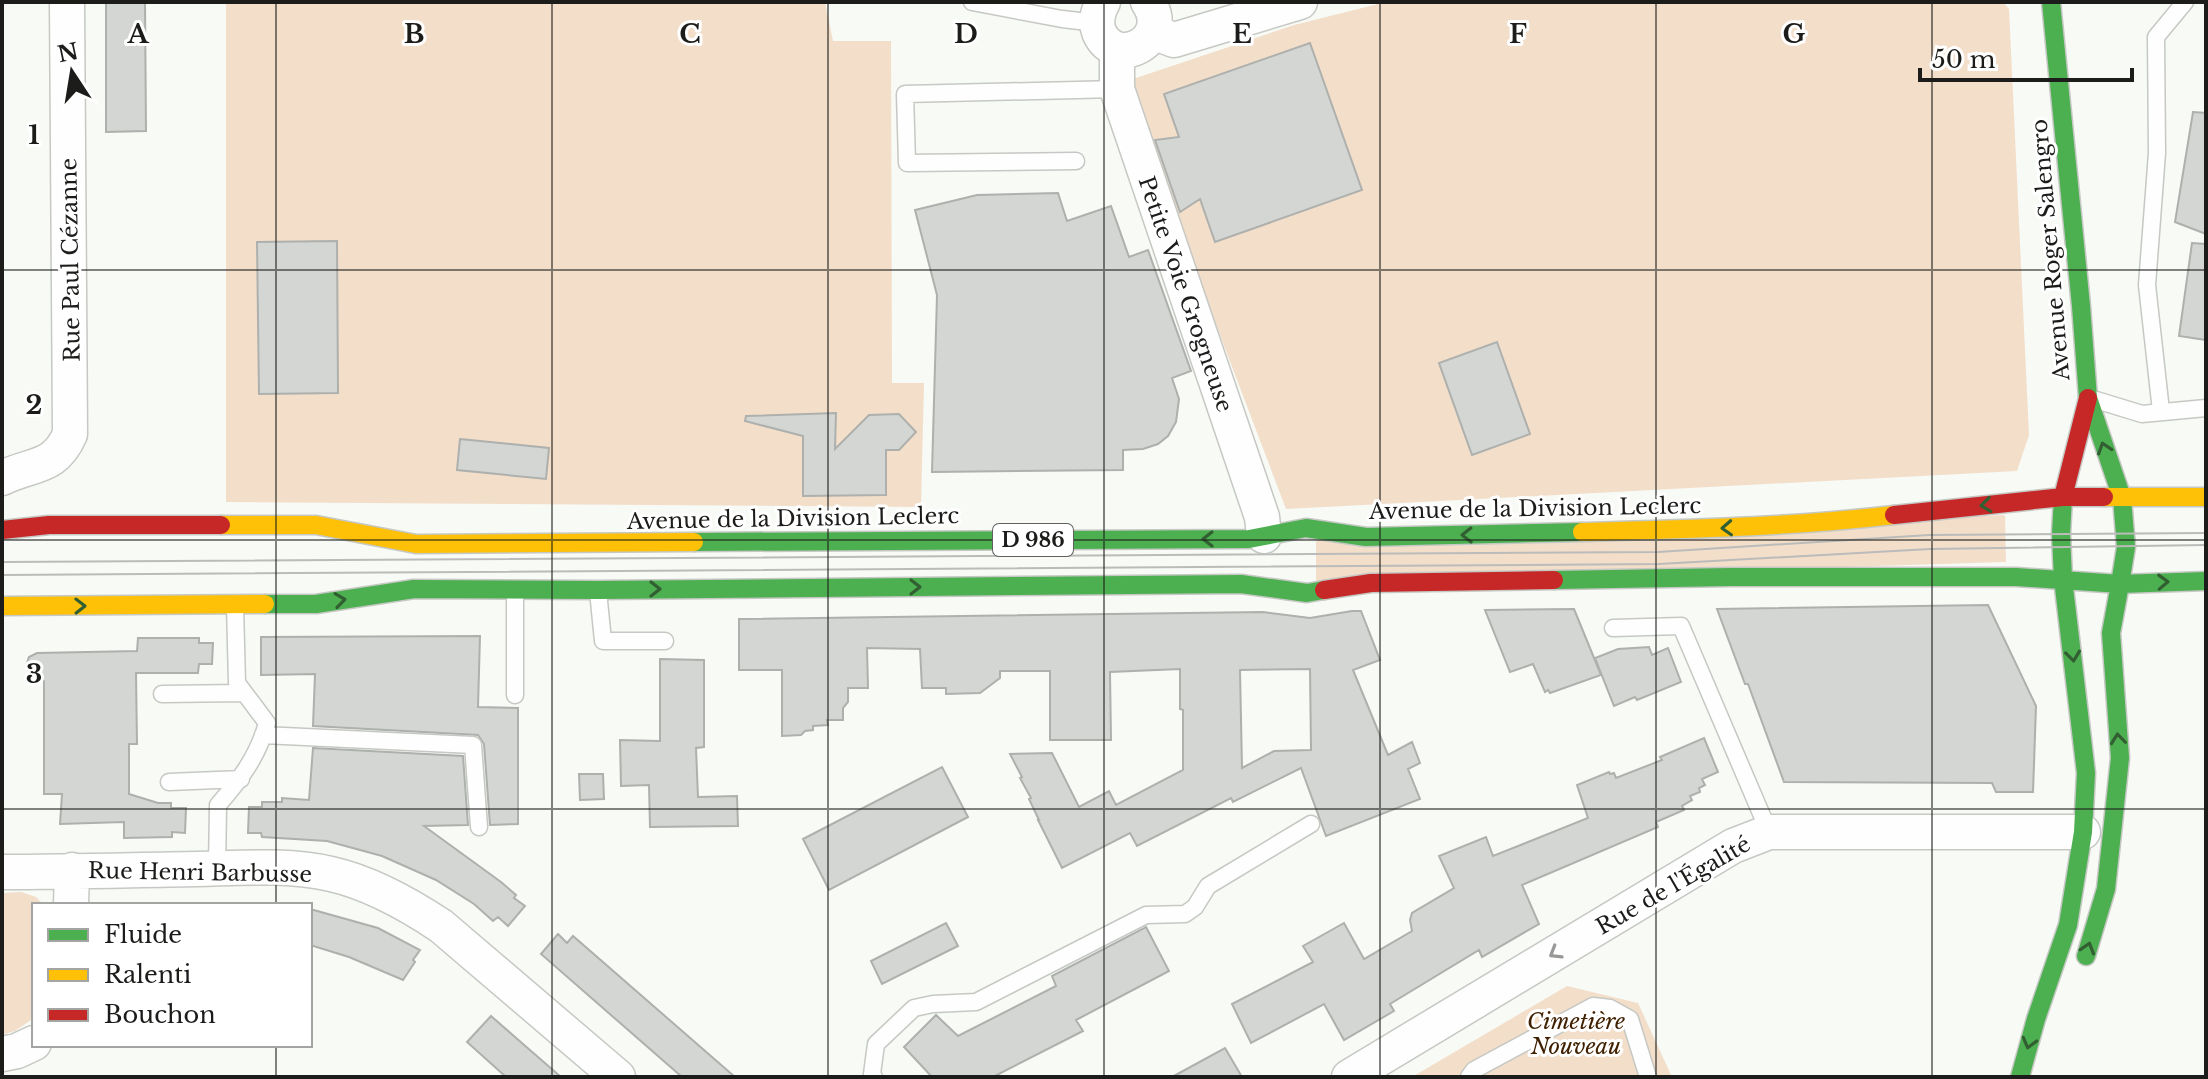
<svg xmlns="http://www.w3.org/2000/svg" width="2208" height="1079" font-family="'Libre Baskerville',serif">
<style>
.green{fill:#f3deca}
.building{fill:#d4d6d3;stroke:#adb0ad;stroke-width:2;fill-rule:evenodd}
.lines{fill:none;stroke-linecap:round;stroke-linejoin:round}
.lane-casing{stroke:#c6c8c4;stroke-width:19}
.street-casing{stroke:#c6c8c4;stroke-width:37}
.fast-casing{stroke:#c6c8c4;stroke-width:21}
.slow-casing{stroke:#c6c8c4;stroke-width:21}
.jam-casing{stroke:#c6c8c4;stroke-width:21}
.lane{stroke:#fefefe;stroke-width:16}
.street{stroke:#fefefe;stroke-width:34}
.fast{stroke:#4caf50;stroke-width:18}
.slow{stroke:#ffc107;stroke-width:18}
.jam{stroke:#c62828;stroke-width:18}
.tram{stroke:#bbbbba;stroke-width:2}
.oneway{stroke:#325f32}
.oneway2{stroke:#989997}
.grid{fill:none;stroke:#1c1d1a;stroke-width:2;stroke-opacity:0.55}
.labels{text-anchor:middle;stroke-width:6;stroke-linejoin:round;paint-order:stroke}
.shield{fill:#fff;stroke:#60615f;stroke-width:2}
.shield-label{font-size:20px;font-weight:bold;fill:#1c1d1a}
.street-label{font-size:22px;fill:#1c1d1a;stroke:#fff}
.park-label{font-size:22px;font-style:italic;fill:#402001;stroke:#fff}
.grid-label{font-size:26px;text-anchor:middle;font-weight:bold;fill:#1c1d1a;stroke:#fff;stroke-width:6;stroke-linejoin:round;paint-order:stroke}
</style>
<rect width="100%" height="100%" fill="#f7faf5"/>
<!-- green -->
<path class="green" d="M226 2H825L833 41H891L892 383H924L921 507 226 502Z
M1386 2H2003L2009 9 2029 435 2017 471 1286 509 1124 82 1294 25Z
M2005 515 2006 562 1316 583V541Z
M21 892 36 897 44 905H34V1018L15 1031 2 1035V893Z
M1567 986 1638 1003 1672 1077H1412Z"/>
<!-- building -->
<path class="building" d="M106 2H145L146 131 106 132Z
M1310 43 1362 190 1215 242 1200 199 1180 212 1155 140 1179 137 1164 94Z
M2193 112 2206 113V234L2175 222Z
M1058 193 1067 221 1111 206 1129 257 1148 250 1191 371 1172 378 1179 399 1176 422 1168 436 1158 444 1143 449 1123 450V470L932 472 937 295 915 210 977 195Z
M337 241 338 393 259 394 257 242Z
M2192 243 2206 244V340L2179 336Z
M1497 342 1530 434 1472 455 1439 363Z
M836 413 835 449 869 415 899 414 916 432 899 450H886V495L803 496V436L745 421 746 416Z
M460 439 549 448 546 479 457 470Z
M1988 605 2036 706 2033 792H1996L1992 783 1784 782 1748 684H1745L1717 609Z
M1574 609 1601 675 1550 693 1548 690 1545 692 1533 664 1510 672 1485 610Z
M1352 611H1361L1380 660 1353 670 1388 755 1412 742 1420 763 1408 769 1420 799 1326 836 1301 768 1233 802 1231 798 1137 846 1130 833 1062 868 1038 820H1039L1029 799 1031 798 1020 778 1022 777 1010 754 1052 753 1079 807 1109 791 1116 805 1183 770V710L1180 709V669L1110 672 1111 740H1050V671H1000V678L980 693 946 694V688H922L920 649 867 648 868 688H848V702L843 708V720H827L828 725 813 726V730L805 731 801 735 782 736V670H739V619L1263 612 1310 618ZM1310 669 1311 750 1274 751 1242 768 1240 670Z
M480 636 478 707 518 708V824L490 825 484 744 478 735 313 726 315 674 261 675V637Z
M138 638H199V643H213L212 664H199L198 673H136L137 744H129V794L158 803H171V808H186L185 833 172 832V837L124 838V822L60 824 62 794H44V681L29 672 26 666 29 657 37 653 137 651Z
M1649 647 1652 655 1668 648 1681 682 1637 700 1635 697 1614 706 1595 658 1618 649Z
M660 659 704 660V747L696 748 698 797 737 796 738 826 650 827 649 785 621 786 620 740 660 741Z
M1704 738 1718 772 1702 779 1705 785 1699 788 1700 792 1690 796 1692 800 1682 806 1684 810 1656 822 1658 827 1522 885 1539 924 1482 957 1479 950 1390 1004 1394 1011 1344 1040 1324 1004 1251 1043 1232 1004 1313 962 1303 946 1344 923 1364 959 1412 931 1410 920 1412 913 1454 888 1439 856 1486 837 1493 856 1588 818 1577 785 1609 772 1610 774 1614 773 1616 778 1662 760 1660 757Z
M313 748 463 756 468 825 424 826 501 882 516 895 514 898 525 906 508 926 498 917 493 921 474 904 436 880 382 856 327 841 262 837 261 833H248L249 807H262V802H282V798L309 800Z
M942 767 968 817 829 890 803 839Z
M579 774H603L604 799 580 800Z
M310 909 378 928 420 950 413 960 415 962 403 980 349 957 310 945Z
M946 923 958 946 882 984 871 961Z
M1146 927 1169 971 1076 1020 1083 1031 993 1077H932L904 1047 936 1015 958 1036 1056 986 1052 976Z
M558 934 567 943 573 936 735 1077H682L541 954Z
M491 1016 523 1044 561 1077H506L467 1042Z
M1225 1048 1242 1077H1172Z"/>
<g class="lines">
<!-- lane casing -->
<g class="lane-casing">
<path id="lane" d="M972 2 1062 19 1097 23
M1076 161 907 163 905 94 1117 89
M2093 399 2142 414 2206 408
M2161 411 2147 285 2157 153 2156 37 2185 2
M515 590V695
M598 591 603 641H665
M1613 628 1681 626 1769 832
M162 694 243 693
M263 735 473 745 479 827
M169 782 241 779
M217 868 218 805C240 780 258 756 267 723L237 683 235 606
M874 1077 872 1074 876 1044 914 1008 933 1004 976 1002 1146 915 1185 914 1195 907 1208 886 1311 824
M1469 1077 1474 1070 1593 1006 1610 1008 1630 1019 1648 1077"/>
</g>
<!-- street casing -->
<g class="street-casing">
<path id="street" d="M1103 2C1098 11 1095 21 1099 32 1116 71 1174 40 1148 2
M1153 32 1174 40 1300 2
M1117 50V89L1262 517 1264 536
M2 478C33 463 55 469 70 434L67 2
M2 872C67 872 132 870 197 869 242 868 288 864 331 874 371 883 408 904 441 926L618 1077
M71 905 72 870
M2 1054 17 1051 34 1043
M1349 1077 1733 846 1769 832H2083"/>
</g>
<!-- fast casing -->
<g class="fast-casing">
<path id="fast" d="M2051 2 2081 306 2088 398 2122 498
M2063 497 2061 534 2063 579
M694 542 1249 539 1306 528 1366 537 1582 532
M1554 580 1731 577H2016L2120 584 2206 581
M2120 584 2126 547 2122 498
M265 604H316L414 589 598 590 1241 584 1307 593 1324 590
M2086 956 2106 889 2120 758 2111 633 2120 584
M2020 1077 2036 1019 2068 925 2083 832 2086 773 2063 579"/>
</g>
<!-- slow casing -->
<g class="slow-casing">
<path id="slow" d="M2104 497H2206
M221 525H316L416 544 694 542
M1582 532C1686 529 1790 527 1894 515
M2 606 265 604"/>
</g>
<!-- jam casing -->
<g class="jam-casing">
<path id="jam" d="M2063 497 2088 398
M1894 515 2063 497H2104
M2 530 49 525H221
M1324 590 1371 583 1554 580"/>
</g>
<!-- lane -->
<use href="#lane" class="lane"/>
<!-- street -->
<use href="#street" class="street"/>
<!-- fast -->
<use href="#fast" class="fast"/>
<!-- slow -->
<use href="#slow" class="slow"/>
<!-- jam -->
<use href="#jam" class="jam"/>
<!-- tram -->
<path class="tram" d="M2 562 1658 552 1929 535 2206 533
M2 575 1659 564 1930 549 2206 545"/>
</g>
<!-- one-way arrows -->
<defs><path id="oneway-chevron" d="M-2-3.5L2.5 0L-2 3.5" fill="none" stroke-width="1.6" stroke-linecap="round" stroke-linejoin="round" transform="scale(2)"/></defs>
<g class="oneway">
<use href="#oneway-chevron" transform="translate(2104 448) rotate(-108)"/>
<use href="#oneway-chevron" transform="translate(1986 505) rotate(173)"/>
<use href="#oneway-chevron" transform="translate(1727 528) rotate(177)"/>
<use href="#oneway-chevron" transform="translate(1467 535) rotate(179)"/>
<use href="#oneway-chevron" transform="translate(1208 539) rotate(180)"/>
<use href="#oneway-chevron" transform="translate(2163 582) rotate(-2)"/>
<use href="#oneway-chevron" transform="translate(915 587)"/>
<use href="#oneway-chevron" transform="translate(655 589)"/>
<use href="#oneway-chevron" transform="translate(340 600) rotate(-8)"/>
<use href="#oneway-chevron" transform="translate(80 606) rotate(-1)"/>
<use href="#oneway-chevron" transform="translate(2073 656) rotate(83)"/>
<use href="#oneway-chevron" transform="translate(2118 739) rotate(-96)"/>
<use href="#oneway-chevron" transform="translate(2088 948) rotate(-73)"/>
<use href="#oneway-chevron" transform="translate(2029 1043) rotate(105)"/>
</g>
<use class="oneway2" href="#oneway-chevron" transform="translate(1555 953) rotate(149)"/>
<!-- grid -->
<path class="grid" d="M276 2V905M552 2V1077M828 2V1077M1104 2V1077M1380 2V1077M1656 2V1077M1932 2V1077M2 270H2206M2 540H2206M2 809H2206M276 1045V1077"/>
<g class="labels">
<!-- shield labels -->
<rect class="shield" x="993" y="524" width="80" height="32" rx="6"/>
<g class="shield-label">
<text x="1033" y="547">D 986</text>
</g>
<!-- street labels -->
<g class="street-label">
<text transform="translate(2050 250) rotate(-95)" y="8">Avenue Roger Salengro</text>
<text transform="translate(70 260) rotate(-91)" y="8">Rue Paul Cézanne</text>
<text transform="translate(1186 294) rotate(71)" y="8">Petite Voie Grogneuse</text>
<text transform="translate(1535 508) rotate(-1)" y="8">Avenue de la Division Leclerc</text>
<text transform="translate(793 518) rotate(-1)" y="8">Avenue de la Division Leclerc</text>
<text transform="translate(200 872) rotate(1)" y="8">Rue Henri Barbusse</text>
<text transform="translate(1673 885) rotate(-30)" y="8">Rue de l'Égalité</text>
</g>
<!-- park labels -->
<g class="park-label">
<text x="1576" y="1029">Cimetière<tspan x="1576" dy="25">Nouveau</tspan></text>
</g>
</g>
<g class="grid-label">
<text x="138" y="43">A</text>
<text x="414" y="43">B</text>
<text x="690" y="43">C</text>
<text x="966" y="43">D</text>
<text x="1242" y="43">E</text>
<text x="1518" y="43">F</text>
<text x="1794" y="43">G</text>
<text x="34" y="144">1</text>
<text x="34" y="414">2</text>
<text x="34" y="683">3</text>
</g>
<!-- border -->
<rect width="2208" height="1079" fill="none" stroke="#1c1d1a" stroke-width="8"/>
<!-- legend -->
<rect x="32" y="903" width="280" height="144" fill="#ffffff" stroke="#a4a5a3" stroke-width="2"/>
<rect x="48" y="929" width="40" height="12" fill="#4caf50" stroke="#a4a5a3" stroke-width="2"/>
<text x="104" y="943" font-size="24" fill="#1c1d1a">Fluide</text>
<rect x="48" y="969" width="40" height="12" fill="#ffc107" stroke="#a4a5a3" stroke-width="2"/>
<text x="104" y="983" font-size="24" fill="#1c1d1a">Ralenti</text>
<rect x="48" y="1009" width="40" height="12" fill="#c62828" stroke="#a4a5a3" stroke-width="2"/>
<text x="104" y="1023" font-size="24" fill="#1c1d1a">Bouchon</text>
<!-- north arrow -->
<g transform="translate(72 72) rotate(348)" stroke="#ffffff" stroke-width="6" paint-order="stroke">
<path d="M0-6L14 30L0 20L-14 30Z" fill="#1c1d1a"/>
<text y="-12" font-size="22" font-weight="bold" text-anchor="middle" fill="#1c1d1a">N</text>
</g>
<!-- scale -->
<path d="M1920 68v12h212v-12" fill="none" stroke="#1c1d1a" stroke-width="4"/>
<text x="1932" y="68" font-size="24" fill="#1c1d1a" stroke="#ffffff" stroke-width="6" paint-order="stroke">50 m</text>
</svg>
